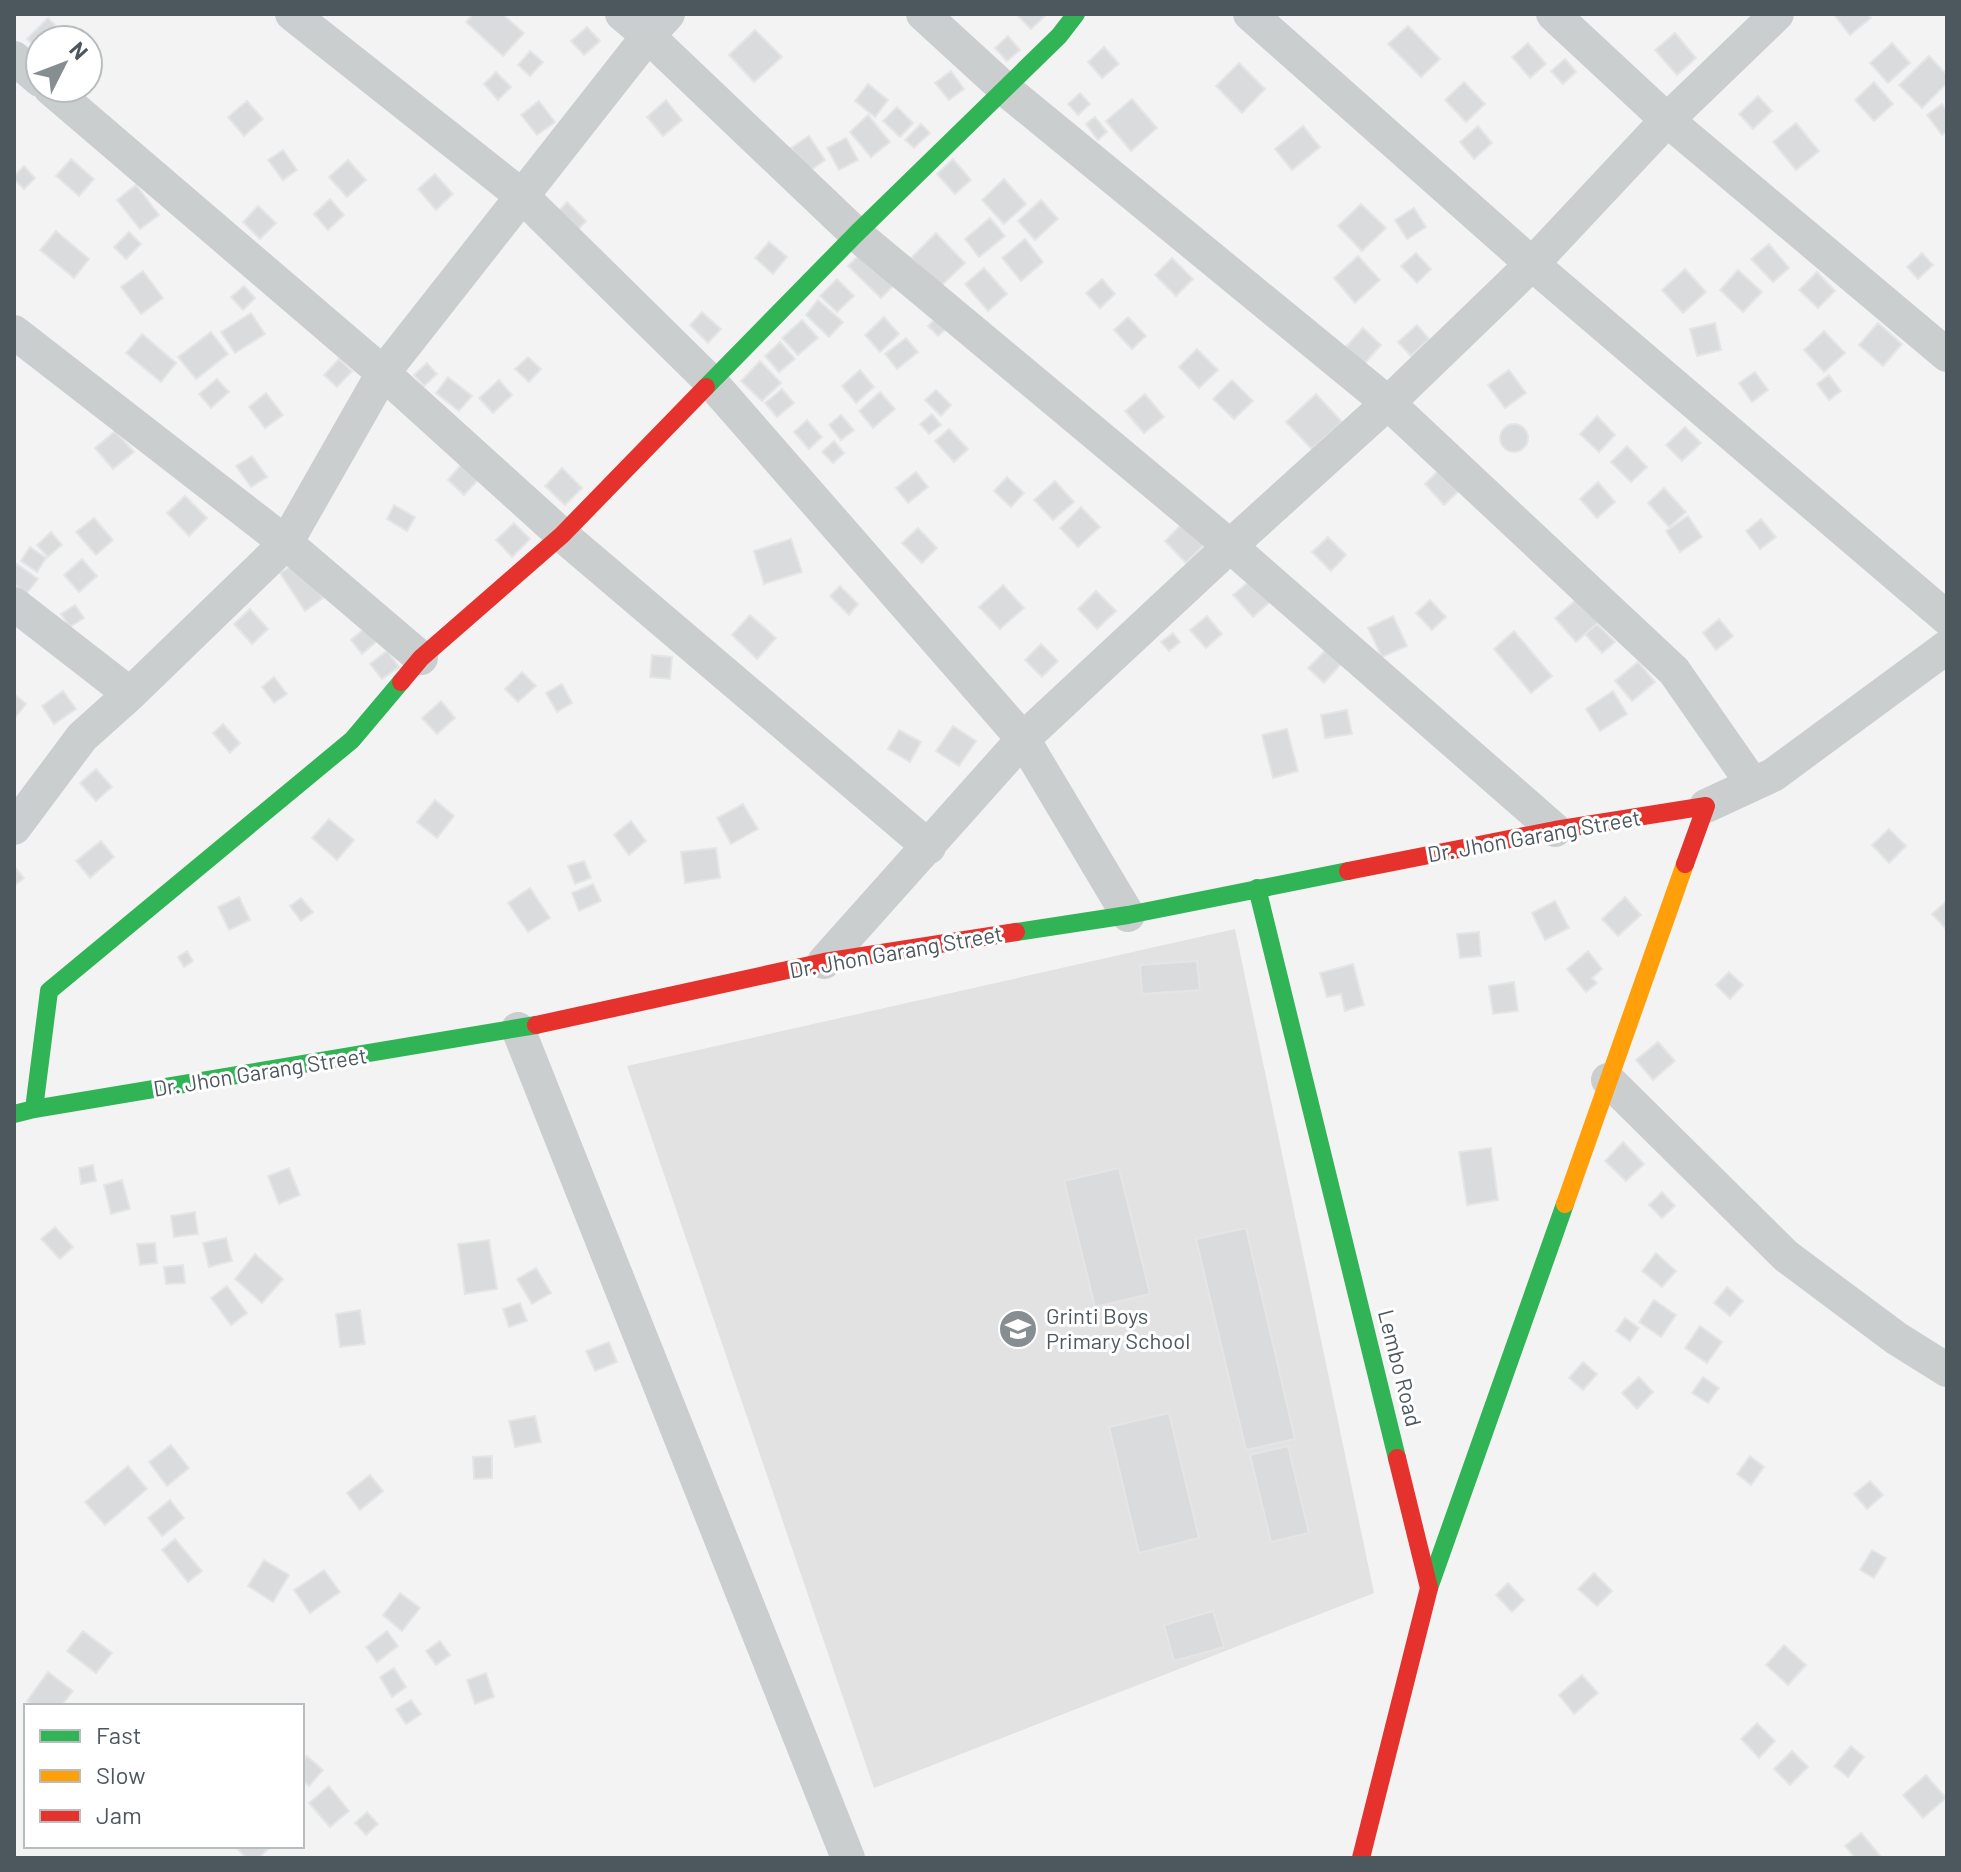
<svg xmlns="http://www.w3.org/2000/svg" width="1961" height="1872" font-family="Barlow,sans-serif">
<style>
.education{fill:#e2e2e3}
.building{fill:#dadbdc;stroke:#e5e5e6;stroke-width:2}
.lines{fill:none;stroke-linecap:round;stroke-linejoin:round}
.street{stroke:#cbcecf;stroke-width:34}
.fast{stroke:#30b455;stroke-width:18}
.slow{stroke:#ff9f0a;stroke-width:18}
.jam{stroke:#e5322d;stroke-width:18}
.labels{text-anchor:middle;stroke-width:6;stroke-linejoin:round;paint-order:stroke}
.street-label{font-size:22px;fill:#4c575e;stroke:#fff}
.poi-label{font-size:22px;fill:#4c575e;stroke:#fff;text-anchor:start}
</style>
<rect width="100%" height="100%" fill="#f4f3f3"/>
<!-- education -->
<path class="education" d="M1235 929 1374 1593 874 1788 627 1066Z"/>
<!-- building -->
<path class="building" d="M473 14H502L524 33 503 56 466 22Z
M1016 14H1047L1031 29Z
M1838 14H1867L1871 18 1850 35 1835 16Z
M48 18 69 39 40 40V52L27 39Z
M1408 26 1440 59 1421 77 1388 44Z
M587 27 600 41 584 55 571 41Z
M755 30 782 57 754 82 729 55Z
M1675 33 1696 58 1677 75 1655 50Z
M1008 36 1020 50 1007 61 995 48Z
M1528 43 1546 64 1530 78 1512 57Z
M1892 43 1910 63 1888 83 1870 63Z
M1104 47 1119 64 1102 78 1088 62Z
M88 51 98 62 88 72Z
M530 51 543 62 530 76 518 65Z
M1929 56 1947 75V83L1922 108 1899 85Z
M1565 59 1576 72 1563 84 1551 71Z
M1239 63 1265 89 1242 113 1216 86Z
M951 71 964 89 949 100 935 83Z
M496 72 511 87 498 100 484 84Z
M1464 82 1485 104 1466 122 1445 100Z
M1874 82 1893 104 1874 121 1855 100Z
M868 84 888 100 875 117 855 101Z
M1080 93 1090 104 1078 115 1068 104Z
M1758 96 1772 111 1753 129 1739 114Z
M1132 99 1157 128 1131 151 1106 121Z
M666 100 682 120 663 136 647 117Z
M247 101 263 119 244 136 228 117Z
M539 101 555 122 537 135 521 115Z
M1942 104 1947 111V131L1942 135 1927 115Z
M897 107 913 123 900 137 883 121Z
M868 115 890 142 871 157 850 132Z
M1095 117 1107 132 1098 140 1086 124Z
M1796 123 1819 151 1796 170 1773 142Z
M921 124 930 133 914 148 905 140Z
M1303 126 1320 147 1292 170 1275 149Z
M1478 126 1492 143 1474 159 1460 142Z
M809 136 825 160 808 172 791 148Z
M846 138 858 160 839 170 827 148Z
M283 150 297 170 283 180 268 160Z
M71 159 94 179 79 196 56 176Z
M953 159 971 180 955 194 937 174Z
M348 160 366 180 347 197 329 177Z
M24 166 35 178 24 189 14 179V176Z
M435 174 453 194 436 210 418 189Z
M1004 179 1026 204 1004 224 982 200Z
M136 185 159 215 140 229 117 200Z
M330 199 344 215 328 230 314 214Z
M1041 200 1058 219 1035 240 1018 221Z
M567 202 586 221 573 235 553 217Z
M1361 204 1386 228 1362 251 1338 226Z
M258 206 276 223 260 239 243 222Z
M1414 208 1426 227 1407 239 1395 220Z
M990 218 1005 236 979 257 965 239Z
M56 231 89 259 74 278 40 250Z
M129 232 141 244 126 259 114 247Z
M936 233 965 263 940 287 911 258Z
M1025 239 1043 262 1021 281 1002 258Z
M769 242 787 257 773 274 755 258Z
M1769 244 1789 268 1773 282 1751 259Z
M861 253 893 286 881 298 848 266Z
M1416 253 1431 269 1417 283 1401 266Z
M1922 253 1933 265 1918 279 1907 267Z
M1358 256 1380 280 1355 303 1334 278Z
M1172 258 1193 279 1176 296 1155 275Z
M984 268 1007 294 988 311 965 284Z
M1685 269 1706 292 1683 313 1662 290Z
M1738 270 1762 292 1743 312 1720 290Z
M143 271 163 298 141 314 121 287Z
M1817 272 1835 291 1818 308 1799 290Z
M837 279 854 296 837 312 820 296Z
M1102 279 1115 294 1100 308 1086 293Z
M244 286 255 298 243 310 231 297Z
M818 300 843 322 829 337 806 315Z
M702 312 721 329 708 343 690 325Z
M251 313 265 334 235 353 221 332Z
M884 317 899 334 880 352 865 335Z
M1128 317 1146 336 1132 349 1114 330Z
M935 319 946 329 938 336 928 326Z
M802 320 818 338 798 355 782 338Z
M1715 323 1721 350 1697 356 1690 329Z
M1878 323 1902 344 1883 366 1859 345Z
M1417 325 1429 339 1411 356 1398 342Z
M1363 328 1381 345 1364 364 1345 348Z
M1824 331 1845 353 1824 372 1804 350Z
M211 332 228 354 196 379 178 357Z
M142 334 176 363 161 382 126 353Z
M906 338 918 352 897 369 885 354Z
M780 342 795 359 779 372 765 356Z
M1197 349 1218 370 1199 388 1179 367Z
M528 357 541 369 529 382 515 369Z
M339 359 352 371 337 387 324 375Z
M760 361 781 383 762 401 741 381Z
M427 363 437 374 424 386 414 375Z
M860 370 874 387 856 403 842 386Z
M1509 370 1526 393 1505 408 1488 385Z
M1755 372 1768 390 1752 402 1739 383Z
M1829 375 1841 391 1829 400 1817 384Z
M448 377 472 396 459 411 436 393Z
M217 379 229 392 211 408 199 394Z
M499 380 512 395 493 413 479 398Z
M1232 380 1253 401 1234 419 1213 399Z
M782 389 794 403 777 417 765 403Z
M936 390 951 405 941 416 925 400Z
M880 392 895 409 873 428 859 411Z
M266 393 283 415 265 428 249 407Z
M1145 394 1164 417 1144 433 1125 411Z
M1316 394 1342 422 1312 449 1286 422Z
M932 414 941 425 929 434 920 424Z
M841 415 854 430 841 440 829 425Z
M1597 416 1615 435 1599 452 1580 434Z
M807 420 822 437 809 449 794 432Z
M1500 438a14 14 0 1 1 28 0a14 14 0 1 1-28 0Z
M1685 427 1701 443 1682 461 1666 445Z
M949 429 968 449 954 462 935 441Z
M115 431 134 452 113 469 95 448Z
M834 441 844 453 833 463 822 452Z
M1627 446 1647 467 1631 482 1611 462Z
M252 456 267 477 251 487 236 466Z
M461 465 478 480 464 495 448 480Z
M1444 465 1463 487 1444 505 1425 484Z
M562 468 582 488 565 505 545 486Z
M916 472 928 487 908 503 896 488Z
M1007 477 1024 493 1011 507 994 491Z
M1055 481 1074 502 1053 520 1034 500Z
M1598 482 1615 502 1597 518 1580 499Z
M1664 488 1686 512 1669 527 1648 503Z
M185 496 207 518 189 536 167 513Z
M394 505 415 517 407 531 387 519Z
M1081 507 1100 527 1078 547 1060 528Z
M1688 516 1702 537 1680 552 1666 531Z
M94 518 113 540 96 555 76 532Z
M1761 519 1776 537 1760 549 1746 531Z
M514 523 530 539 512 557 496 540Z
M1183 523 1204 545 1186 563 1165 541Z
M918 528 937 548 922 563 902 543Z
M51 532 62 545 48 557 37 545Z
M1328 537 1346 555 1331 571 1312 552Z
M791 539 802 572 764 584 754 551Z
M30 547 46 558 37 572 21 561Z
M82 559 97 576 79 592 64 575Z
M299 561 323 598 305 611 280 573Z
M17 564 38 579 27 593 14 584V568Z
M1252 579 1271 601 1253 617 1233 595Z
M1003 585 1024 608 1000 629 979 607Z
M840 586 858 604 849 615 830 596Z
M1096 591 1116 611 1097 629 1078 609Z
M1578 598 1599 622 1576 642 1555 618Z
M1430 600 1446 617 1432 630 1416 613Z
M75 605 84 618 70 627 61 614Z
M250 609 268 629 252 644 234 624Z
M750 615 776 638 757 659 732 635Z
M1207 616 1222 634 1206 648 1190 630Z
M1393 616 1407 646 1382 657 1368 628Z
M1719 619 1733 636 1716 650 1703 633Z
M1597 624 1615 642 1602 653 1585 634Z
M365 628 377 641 362 654 351 640Z
M1514 631 1552 676 1531 693 1494 649Z
M1173 633 1180 642 1169 651 1161 642Z
M1041 644 1058 661 1042 677 1025 660Z
M1328 648 1343 662 1324 683 1308 668Z
M387 651 399 667 382 679 370 664Z
M652 655 672 657 670 679 650 677Z
M1638 662 1655 682 1632 701 1615 681Z
M522 672 536 686 518 702 505 689Z
M274 677 287 694 274 703 262 687Z
M562 684 572 703 557 712 546 693Z
M63 691 76 709 54 724 42 706Z
M1613 691 1627 714 1600 731 1586 709Z
M14 694 26 704 14 719Z
M441 701 455 718 437 734 422 718Z
M1347 710 1352 734 1325 738 1321 715Z
M223 724 240 743 230 753 213 733Z
M953 726 976 741 959 766 936 751Z
M1287 729 1298 771 1273 778 1262 735Z
M899 730 921 742 910 762 888 749Z
M96 769 112 787 96 801 80 783Z
M435 800 454 816 437 838 417 822Z
M743 804 758 829 731 844 717 818Z
M329 819 354 840 337 860 312 838Z
M631 821 646 841 629 855 614 835Z
M1889 829 1906 846 1889 863 1872 845Z
M101 841 114 857 90 878 76 861Z
M716 848 720 878 685 883 681 852Z
M584 861 591 878 575 884 568 866Z
M14 866 24 878 14 886Z
M593 884 601 901 579 911 572 893Z
M530 888 550 918 528 932 508 903Z
M239 897 250 920 229 930 218 907Z
M1625 897 1641 915 1618 936 1602 919Z
M301 898 313 912 301 921 290 906Z
M1555 901 1569 928 1545 940 1532 913Z
M1947 901V930L1932 914Z
M1479 932 1481 956 1460 958 1457 934Z
M187 951 193 961 184 967 178 957Z
M1588 951 1602 969 1592 978 1597 983 1586 992 1567 969Z
M1197 961 1200 990 1142 994 1140 965Z
M1353 964 1364 1005 1345 1011 1341 994 1327 997 1320 973Z
M1729 972 1743 985 1730 999 1716 985Z
M1514 982 1518 1011 1493 1014 1489 986Z
M1658 1042 1675 1061 1653 1080 1636 1060Z
M1623 1142 1644 1164 1626 1181 1605 1161Z
M1491 1148 1498 1200 1467 1205 1459 1152Z
M93 1165 96 1181 81 1184 79 1168Z
M289 1168 300 1195 279 1204 268 1176Z
M1119 1168 1150 1294 1095 1307 1064 1181Z
M122 1180 130 1209 111 1214 104 1185Z
M1662 1192 1675 1206 1662 1218 1649 1205Z
M195 1212 198 1234 174 1237 171 1216Z
M55 1227 73 1247 60 1259 41 1239Z
M1246 1228 1295 1439 1246 1450 1196 1239Z
M226 1238 232 1261 209 1267 203 1243Z
M489 1240 497 1289 465 1294 458 1244Z
M155 1243 157 1263 140 1265 137 1244Z
M1656 1253 1676 1271 1662 1287 1642 1271Z
M255 1254 283 1279 262 1303 235 1279Z
M183 1265 185 1283 166 1284 164 1267Z
M536 1268 551 1293 532 1304 517 1279Z
M227 1286 247 1313 231 1325 211 1298Z
M1727 1287 1743 1301 1730 1316 1714 1303Z
M1654 1300 1676 1315 1661 1337 1639 1322Z
M520 1303 527 1321 509 1327 503 1309Z
M360 1310 365 1344 340 1347 336 1314Z
M1625 1318 1639 1328 1630 1341 1616 1331Z
M1700 1326 1722 1342 1707 1363 1685 1348Z
M609 1342 617 1362 595 1371 586 1351Z
M1583 1362 1597 1374 1583 1390 1569 1378Z
M1639 1377 1653 1392 1637 1409 1622 1393Z
M1703 1377 1719 1388 1708 1403 1692 1393Z
M1169 1413 1199 1538 1139 1553 1109 1427Z
M535 1416 541 1442 515 1447 509 1421Z
M171 1445 189 1468 167 1486 149 1462Z
M1288 1446 1309 1533 1271 1542 1250 1455Z
M492 1456V1478L474 1479 473 1457Z
M1750 1456 1764 1467 1751 1485 1737 1474Z
M128 1466 147 1489 105 1525 85 1502Z
M370 1475 383 1491 360 1510 347 1493Z
M1870 1481 1883 1495 1867 1509 1854 1494Z
M170 1500 184 1518 162 1536 148 1518Z
M175 1539 202 1571 188 1582 162 1550Z
M1872 1550 1886 1558 1874 1578 1860 1570Z
M264 1560 289 1575 273 1602 248 1586Z
M324 1570 340 1592 310 1613 294 1590Z
M1594 1573 1612 1591 1597 1606 1578 1589Z
M1508 1583 1524 1600 1512 1612 1496 1595Z
M400 1593 420 1608 402 1631 383 1615Z
M1213 1611 1224 1647 1174 1661 1164 1625Z
M83 1631 112 1653 96 1673 67 1651Z
M387 1631 398 1646 377 1662 366 1647Z
M440 1641 450 1655 436 1665 426 1651Z
M1784 1645 1806 1665 1788 1685 1766 1665Z
M394 1668 406 1687 392 1697 380 1677Z
M48 1672 73 1691 61 1706H33L27 1701Z
M486 1673 494 1697 475 1704 467 1680Z
M1582 1675 1598 1693 1574 1714 1559 1695Z
M411 1700 421 1714 406 1724 396 1709Z
M1757 1723 1775 1741 1759 1758 1741 1739Z
M1851 1746 1864 1757 1848 1777 1834 1766Z
M1792 1751 1808 1767 1790 1785 1774 1769Z
M307 1756 323 1770 309 1786 302 1780V1762Z
M1926 1775 1946 1798 1923 1818 1903 1795Z
M329 1786 349 1811 330 1827 309 1803Z
M367 1812 378 1824 366 1835 355 1823Z
M1861 1833 1882 1858H1855L1845 1846Z
M237 1846H269L270 1847 259 1858H246L236 1847Z"/>
<g class="lines">
<!-- street -->
<path class="street" d="M292 14 522 196 712 383 1023 739 1128 915
M622 14 648 36 856 234 1230 546 1555 830
M923 14 1005 89 1388 403 1674 671 1752 783
M1250 14 1532 264 1947 618
M1553 14 1667 120 1947 355
M14 58 40 80
M50 88 383 373 562 535 929 847
M14 332 286 543 421 658
M14 604 130 694
M1706 806 1773 775 1947 647
M14 828 82 737 130 694 286 543 383 373 648 36 668 14
M824 962 1023 739 1230 546 1388 403 1532 264 1667 120 1777 14
M518 1029 848 1858
M1608 1080 1786 1256 1896 1338 1947 1370"/>
<!-- fast -->
<path class="fast" d="M706 387 856 234 1059 36 1076 14
M1257 888 1397 1458
M1016 932 1128 915 1348 871
M34 1109 49 991 352 740 401 682
M14 1114 34 1109 536 1025
M1429 1588 1565 1204"/>
<!-- slow -->
<path class="slow" d="M1565 1204 1685 864"/>
<!-- jam -->
<path class="jam" d="M401 682 421 658 562 535 706 387
M1348 871 1555 830 1706 806 1685 864
M536 1025 824 962 1016 932
M1361 1858 1429 1588 1397 1458"/>
</g>
<!-- icons -->
<defs>
<g id="school-disc" transform="scale(2)"><circle r="9.5" fill="#878e92" stroke="#fff"/><path d="M0-5L7-2L0 1L-7-2ZM-4 1L0 2.5L4 1V4Q0 6-4 4Z" fill="#fff"/></g>
</defs>
<g fill-rule="evenodd">
<use href="#school-disc" x="1018" y="1329"/>
</g>
<g class="labels">
<!-- street labels -->
<g class="street-label">
<text transform="translate(1534 836) rotate(-10)" y="8">Dr. Jhon Garang Street</text>
<text transform="translate(896 952) rotate(-10)" y="8">Dr. Jhon Garang Street</text>
<text transform="translate(260 1072) rotate(-9)" y="8">Dr. Jhon Garang Street</text>
<text transform="translate(1400 1368) rotate(76)" y="8">Lembo Road</text>
</g>
<!-- poi labels -->
<g class="poi-label">
<text x="1046" y="1324">Grinti Boys<tspan x="1046" dy="25">Primary School</tspan></text>
</g>
</g>
<!-- border -->
<rect width="1961" height="1872" fill="none" stroke="#4c575e" stroke-width="32"/>
<!-- legend -->
<rect x="24" y="1704" width="280" height="144" fill="#ffffff" stroke="#b7bcbf" stroke-width="2"/>
<rect x="40" y="1730" width="40" height="12" fill="#30b455" stroke="#b7bcbf" stroke-width="2"/>
<text x="96" y="1744" font-size="24" fill="#4c575e">Fast</text>
<rect x="40" y="1770" width="40" height="12" fill="#ff9f0a" stroke="#b7bcbf" stroke-width="2"/>
<text x="96" y="1784" font-size="24" fill="#4c575e">Slow</text>
<rect x="40" y="1810" width="40" height="12" fill="#e5322d" stroke="#b7bcbf" stroke-width="2"/>
<text x="96" y="1824" font-size="24" fill="#4c575e">Jam</text>
<!-- north arrow -->
<g transform="translate(64 64) rotate(48)"><circle r="38" fill="#ffffff" stroke="#b7bcbf" stroke-width="2"/>
<path d="M0-6L14 30L0 20L-14 30Z" fill="#878e92"/>
<text y="-12" font-size="22" font-weight="bold" text-anchor="middle" fill="#4c575e">N</text>
</g>
</svg>
